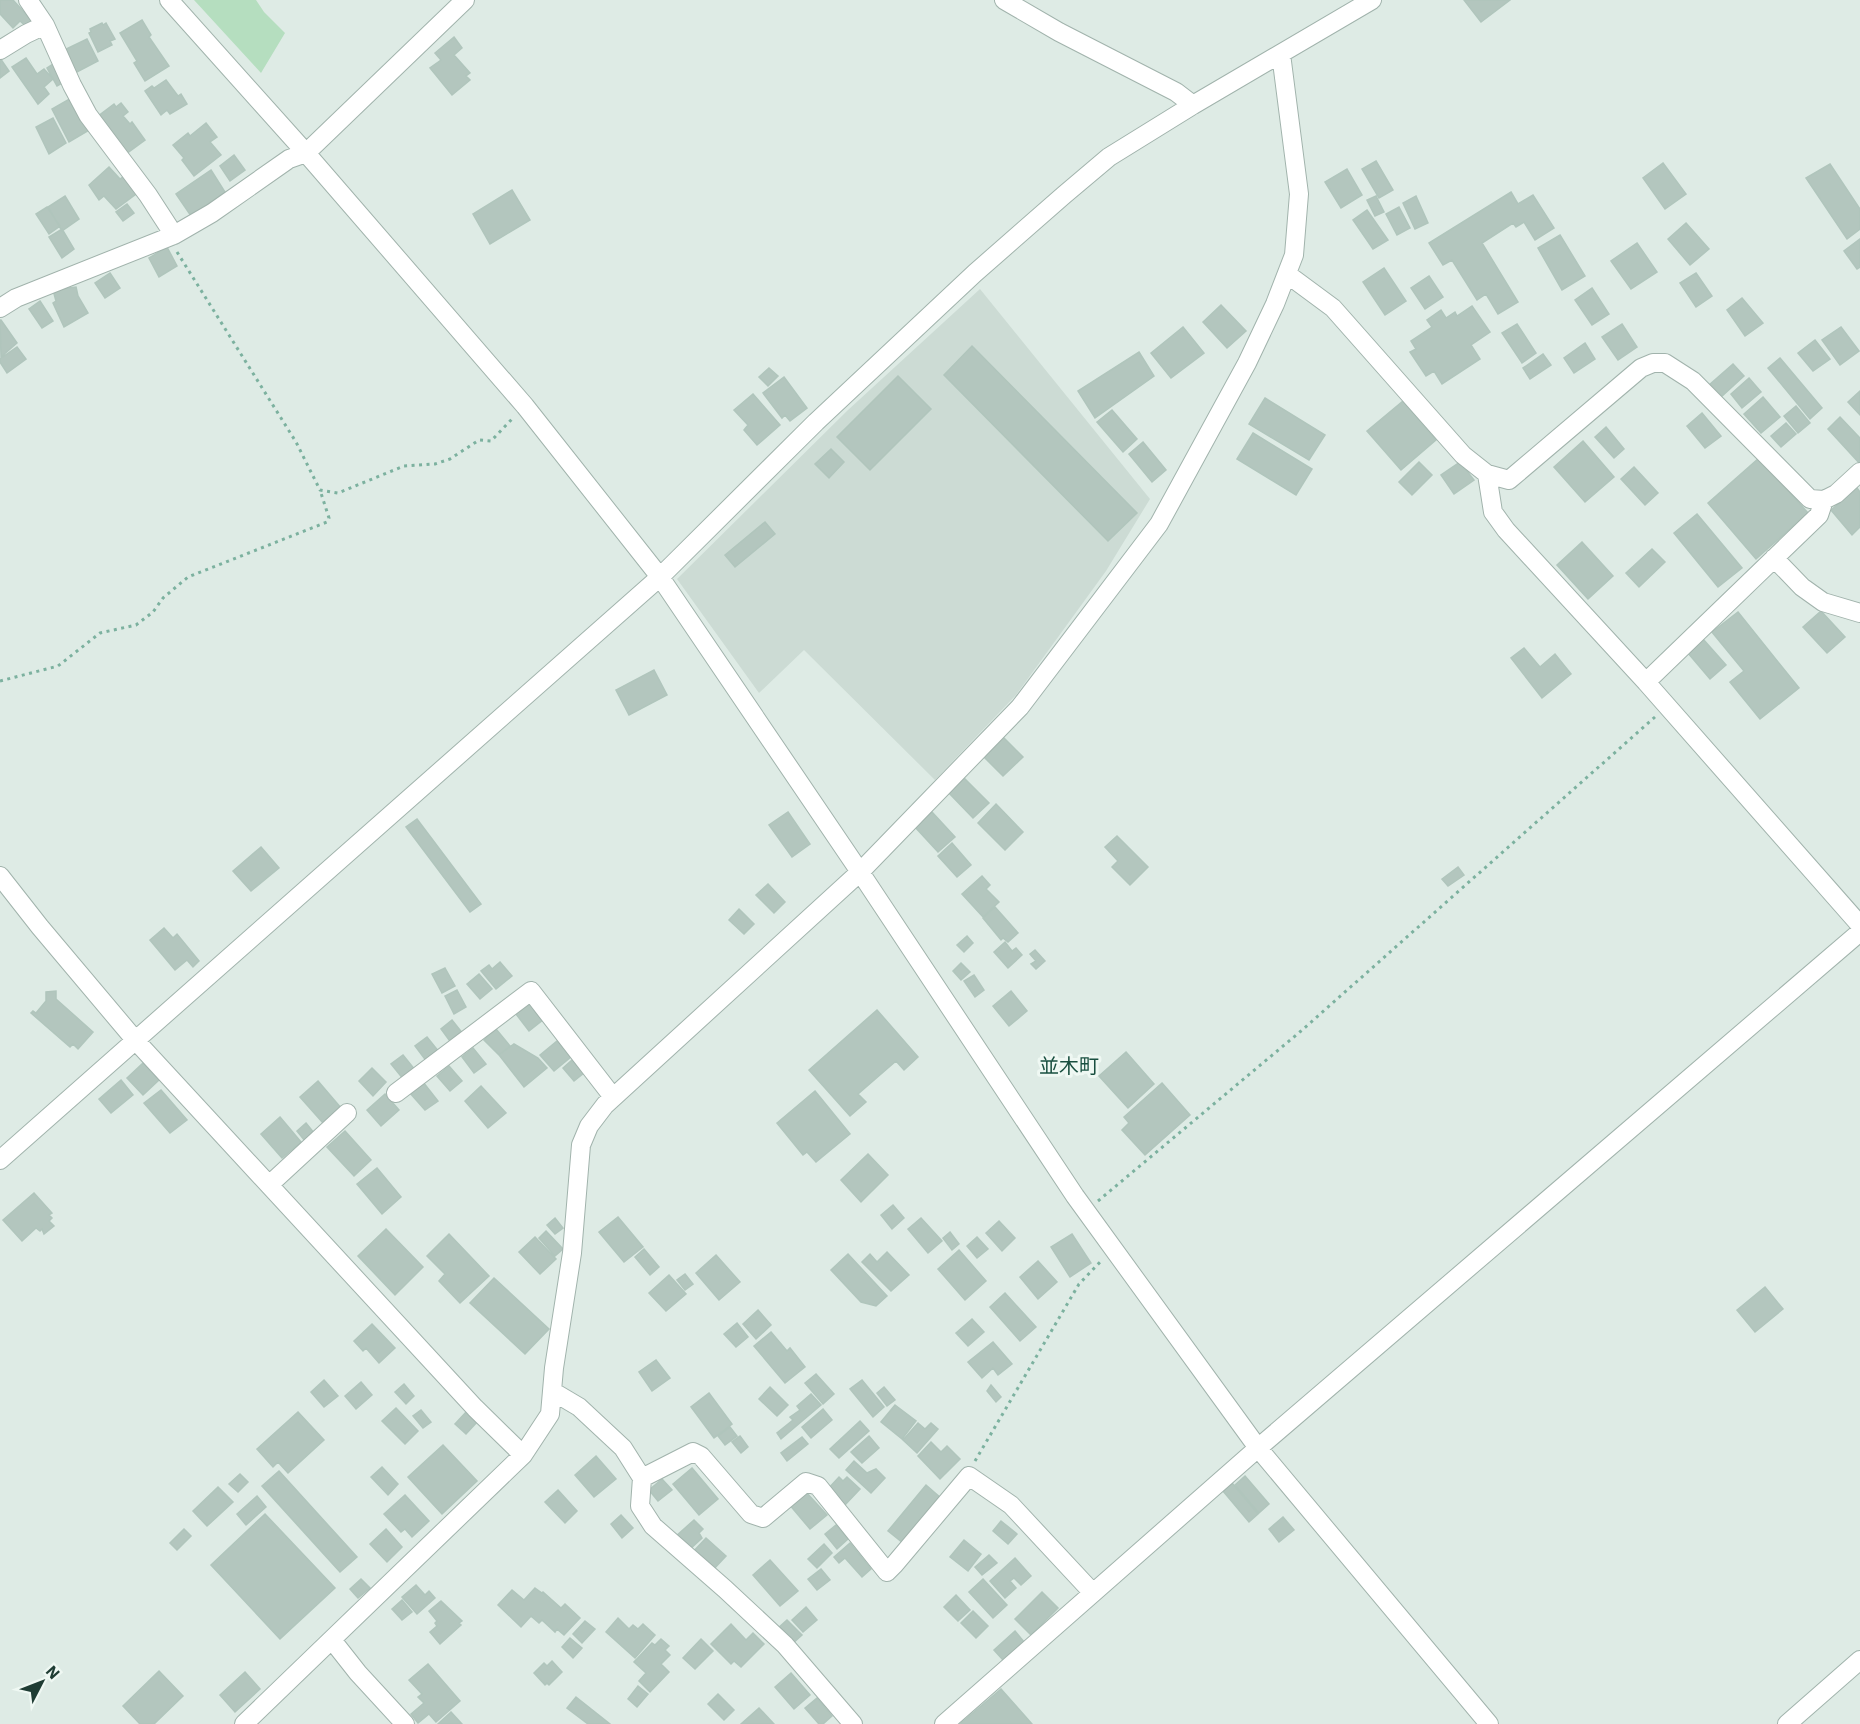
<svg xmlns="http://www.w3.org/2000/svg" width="1860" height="1724" font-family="'IBM Plex Sans','Noto Sans JP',sans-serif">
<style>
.built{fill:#ccdbd4}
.green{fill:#b5debf}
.building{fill:#b3c6be;stroke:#b0c5bc;stroke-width:1.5}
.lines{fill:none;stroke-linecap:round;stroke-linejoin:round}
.minor-casing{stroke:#a1b3ac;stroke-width:20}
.path{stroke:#7cb19f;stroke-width:3;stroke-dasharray:3 4.5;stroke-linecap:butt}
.minor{stroke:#fff;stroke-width:18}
.labels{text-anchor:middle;stroke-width:6;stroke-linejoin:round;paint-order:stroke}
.quarter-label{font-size:20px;fill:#194f40;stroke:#eff8f3}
</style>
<rect width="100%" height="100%" fill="#deebe5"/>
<!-- built -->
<path class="built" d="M980 289 1150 499 1106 571 1016 695 935 780 804 650 759 693 677 579 848 410Z"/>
<!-- green -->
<path class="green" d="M194 0H256L264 12 285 33 261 73Z"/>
<!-- building -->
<path class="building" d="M0 0H13L34 23 28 28 20 21 13 28 0 14Z
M1464 0H1510L1481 22Z
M142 20 151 35 149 37 169 66 145 81 134 63 137 61 120 33Z
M102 23 103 25 106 23 115 39 110 41 112 45 98 52 89 33 91 32 90 29Z
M454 37 462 48 454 55 470 73 466 76 470 80 452 95 430 68 441 60 435 53Z
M87 39 98 61 75 73 64 50Z
M0 58 9 71 0 78Z
M26 58 37 74 44 69 53 79 44 87 49 94 38 104 12 67Z
M56 62 66 81 57 86 47 68Z
M166 80 178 96 181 94 187 104 170 114 167 110 161 115 145 91 152 86 154 88Z
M73 97 91 129 69 142 52 109Z
M121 103 128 112 123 116 130 124 132 122 145 140 126 154 97 117 114 104 116 107Z
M53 118 66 143 49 154 36 127Z
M206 123 217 137 210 142 221 155 194 176 182 160 184 158 173 145 188 133 190 136Z
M234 155 245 170 230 181 220 166Z
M1376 161 1393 190 1379 198 1362 169Z
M1663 163 1686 194 1665 209 1643 178Z
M1830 164 1860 209V229L1847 239 1806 178Z
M109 167 120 179 127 174 140 191 116 209 104 196 99 200 89 185Z
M1347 169 1362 195 1341 208 1325 182Z
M211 170 225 192 191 216 176 194Z
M512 190 530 220 490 244 473 214Z
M1511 192 1518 204 1533 195 1554 228 1535 240 1524 222 1516 227 1513 223 1482 243 1518 302 1498 314 1486 294 1477 300 1452 260 1443 265 1429 243Z
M65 196 79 219 62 231 48 207Z
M1376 196 1384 212 1375 216 1367 200Z
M1416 196 1428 223 1415 229 1403 203Z
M127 204 134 213 123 221 116 212Z
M47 207 60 226 49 234 36 214Z
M1399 207 1410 228 1397 235 1386 214Z
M1367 210 1388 240 1373 249 1353 220Z
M1686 223 1709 249 1690 265 1668 239Z
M62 229 74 249 62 258 49 237Z
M1560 235 1585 276 1562 290 1538 248Z
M1860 239V267L1857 269 1844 251Z
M1637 243 1657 272 1631 289 1611 261Z
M167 247 177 266 159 277 149 258Z
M1384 268 1406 301 1385 315 1363 282Z
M110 273 120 288 105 298 95 283Z
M1696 273 1712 296 1696 307 1680 283Z
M1429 276 1443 297 1425 309 1411 288Z
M76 287 78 296 88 313 64 327 53 303 56 301 53 290Z
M1592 288 1609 314 1592 325 1575 300Z
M1742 298 1763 323 1745 336 1727 310Z
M40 301 53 321 42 328 29 309Z
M1221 305 1246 331 1227 348 1203 322Z
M1472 306 1490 332 1471 345 1480 359 1442 384 1434 371 1426 376 1410 352 1416 349 1411 341 1432 327 1427 320 1441 310 1446 318 1455 312 1457 316Z
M0 320H1L17 343 1 357Z
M1517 324 1536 353 1522 363 1502 333Z
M1622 324 1637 347 1618 360 1602 337Z
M1183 327 1204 353 1171 378 1151 353Z
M1841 327 1859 351 1840 365 1822 340Z
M1815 340 1830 359 1813 371 1798 353Z
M1585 343 1595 359 1574 373 1564 358Z
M972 346 1137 513 1108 541 944 375Z
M17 347 26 359 7 373 0 362V359Z
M1139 352 1154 376 1095 418 1078 391Z
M1543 354 1551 365 1530 379 1523 368Z
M1780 358 1822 408 1810 419 1768 368Z
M1733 364 1744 376 1720 398 1709 385Z
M769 368 778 376 768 386 759 377Z
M898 376 931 409 870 470 837 437Z
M784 377 807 408 790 421 785 415 782 418 763 393Z
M1749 378 1761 392 1742 408 1731 394Z
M1860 391V415L1848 402Z
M753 394 780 425 757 445 744 430 748 425 734 410Z
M1763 397 1780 417 1761 433 1744 414Z
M1265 398 1325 435 1309 460 1249 424Z
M1403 401 1436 440 1401 470 1367 431Z
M1796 406 1810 423 1798 433 1784 416Z
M1112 410 1137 439 1123 452 1097 422Z
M1702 413 1721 436 1705 448 1687 426Z
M1840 417 1860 438V464L1828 429Z
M1786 423 1796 434 1781 447 1771 436Z
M1606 427 1624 449 1614 458 1595 437Z
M1253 433 1312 469 1296 495 1237 459Z
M1583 441 1614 477 1585 502 1554 467Z
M1143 442 1166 470 1152 482 1129 454Z
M831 449 844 462 829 478 815 464Z
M1759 458 1808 513 1756 559 1708 503Z
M1419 462 1432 475 1412 495 1399 482Z
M1460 462 1474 480 1454 494 1441 475Z
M1634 467 1658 493 1645 505 1621 479Z
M1857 488 1860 492V527L1852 535 1831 510Z
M1697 514 1742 568 1718 587 1674 533Z
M765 522 775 534 735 567 725 555Z
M1582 542 1613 576 1588 599 1557 565Z
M1652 549 1665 562 1639 587 1626 573Z
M1821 611 1845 637 1827 653 1803 627Z
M1738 612 1799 688 1760 719 1730 682 1744 671 1712 632Z
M1703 639 1726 665 1710 679 1688 653Z
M1524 648 1540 667 1555 654 1571 674 1542 698 1511 658Z
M654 670 667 695 629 715 616 690Z
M1003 737 1023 757 1003 776 983 756Z
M962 776 989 803 973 818 947 791Z
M996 804 1023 832 1005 850 978 823Z
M788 812 810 844 792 857 769 825Z
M932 812 955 837 938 852 915 827Z
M417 819 481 904 470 912 406 827Z
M1117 836 1148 867 1130 885 1112 867 1118 861 1105 847Z
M952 843 971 865 957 877 938 856Z
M261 847 279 868 251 891 233 871Z
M1458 867 1464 875 1448 886 1442 879Z
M982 876 990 885 986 889 999 902 983 917 962 894Z
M768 884 785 902 774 913 756 895Z
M995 907 1018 933 1008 942 1003 938 1001 940 983 918Z
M739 909 754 924 744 934 729 920Z
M164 928 173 938 177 934 199 961 193 967 187 960 175 970 150 940Z
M967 936 973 943 964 952 957 945Z
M1005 942 1012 951 1016 948 1022 955 1008 968 994 952Z
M1035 950 1045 961 1036 969 1031 964 1036 961 1030 954Z
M500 962 512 976 496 989 481 971 489 965 492 969Z
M961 963 970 972 961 980 953 971Z
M445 968 455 986 442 993 432 974Z
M479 974 492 989 480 999 467 984Z
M974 975 984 990 975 997 964 981Z
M457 990 466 1007 454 1014 445 996Z
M56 991V999L93 1032 78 1049 73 1044 70 1047 31 1013 33 1011 36 1013 46 1001V992Z
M1011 991 1027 1011 1009 1026 993 1006Z
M530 1004 543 1020 529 1031 516 1014Z
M877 1010 918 1057 904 1070 896 1061 858 1094 866 1102 850 1116 809 1070Z
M452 1020 464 1035 452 1044 441 1029Z
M496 1029 510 1046 499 1055 484 1040Z
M427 1037 439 1052 427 1062 415 1046Z
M557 1041 571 1057 554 1071 540 1055Z
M514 1044 538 1058 547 1068 524 1087 499 1055Z
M473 1048 486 1064 474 1073 462 1057Z
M1126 1052 1154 1084 1128 1108 1099 1076Z
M403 1055 416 1071 404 1080 391 1064Z
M572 1060 584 1073 574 1081 563 1068Z
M143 1063 159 1080 143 1095 127 1078Z
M449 1066 462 1081 450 1091 437 1076Z
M372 1068 386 1082 373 1096 359 1081Z
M121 1080 133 1095 111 1113 99 1099Z
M318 1081 341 1108 323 1123 300 1097Z
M423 1082 438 1101 425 1110 410 1093Z
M1162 1083 1190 1115 1145 1155 1122 1130 1129 1123 1124 1117Z
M481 1086 506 1113 488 1128 465 1101Z
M161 1090 187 1120 170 1133 144 1103Z
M815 1091 850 1134 816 1162 807 1152 803 1155 777 1123Z
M385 1094 399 1110 381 1126 367 1110Z
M280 1117 301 1142 282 1158 261 1134Z
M306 1123 314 1133 305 1141 297 1131Z
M345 1131 371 1160 354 1176 327 1147Z
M868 1154 888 1175 861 1202 841 1180Z
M377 1168 401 1197 382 1214 357 1184Z
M34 1193 52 1213 49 1215 52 1218 49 1221 54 1226 44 1234 42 1229 40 1231 36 1228 22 1241 3 1220Z
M893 1205 904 1218 892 1229 881 1215Z
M618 1217 643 1247 624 1262 599 1232Z
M555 1218 563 1228 555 1234 547 1225Z
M921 1218 942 1241 928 1253 908 1229Z
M999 1221 1015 1238 1002 1251 986 1233Z
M386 1229 423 1267 395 1295 358 1256Z
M546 1231 563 1249 555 1256 539 1238Z
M950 1232 959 1244 952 1250 943 1238Z
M449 1234 489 1276 460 1303 439 1281 445 1274 427 1256Z
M1072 1234 1091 1263 1070 1277 1051 1247Z
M535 1237 556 1259 540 1274 519 1252Z
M977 1237 988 1249 977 1258 967 1246Z
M644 1249 659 1267 650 1275 635 1257Z
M959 1250 986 1281 965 1300 938 1269Z
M887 1252 909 1275 891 1291 862 1262 870 1254 877 1262Z
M848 1254 887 1296 876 1306 861 1302 831 1270Z
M716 1255 740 1282 719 1300 696 1273Z
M1038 1261 1057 1282 1038 1299 1020 1277Z
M685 1274 693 1284 685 1290 677 1280Z
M669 1275 686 1294 666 1311 649 1293Z
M494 1278 549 1329 525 1354 470 1303Z
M1765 1287 1783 1309 1755 1332 1737 1310Z
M1005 1293 1036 1327 1020 1341 990 1307Z
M758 1310 771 1325 756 1339 743 1324Z
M972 1319 984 1332 968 1346 956 1333Z
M737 1323 748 1337 736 1347 724 1334Z
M372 1324 395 1348 379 1363 366 1348 363 1351 354 1341Z
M771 1332 787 1351 790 1348 805 1367 785 1383 754 1346Z
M993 1342 1012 1364 998 1375 993 1368 982 1378 968 1362Z
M656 1360 670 1378 652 1391 639 1372Z
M816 1374 834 1394 823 1404 805 1383Z
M324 1380 338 1396 324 1407 311 1392Z
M862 1380 884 1407 873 1417 850 1389Z
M361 1382 372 1395 356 1409 345 1396Z
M404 1384 414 1396 406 1404 395 1392Z
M991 1385 1001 1397 996 1402 987 1391Z
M770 1387 788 1405 777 1416 759 1399Z
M884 1387 895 1400 887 1406 877 1393Z
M709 1393 732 1424 714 1438 691 1407Z
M811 1394 821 1405 781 1439 777 1433 793 1420 790 1417 800 1410 797 1406Z
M895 1405 916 1421 902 1439 881 1422Z
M396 1408 418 1431 405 1444 382 1421Z
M823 1409 832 1420 811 1438 802 1427Z
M421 1410 431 1422 423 1428 413 1416Z
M467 1411 478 1421 466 1434 455 1424Z
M298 1412 324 1440 288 1473 278 1462 273 1467 257 1449Z
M860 1421 869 1431 839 1458 830 1449Z
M918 1423 925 1429 931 1423 938 1429 917 1453 903 1440Z
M730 1427 737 1436 725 1445 718 1436Z
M740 1436 748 1447 741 1453 732 1442Z
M869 1436 879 1448 862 1463 851 1452Z
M802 1437 808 1444 787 1461 781 1453Z
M931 1442 941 1452 947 1446 960 1459 940 1479 918 1456Z
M443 1445 477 1481 442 1514 408 1477Z
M596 1456 616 1479 594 1497 575 1475Z
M854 1461 867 1473 876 1469 885 1478 871 1493 846 1470Z
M382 1467 398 1484 388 1495 371 1477Z
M692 1468 718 1499 699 1515 673 1484Z
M279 1471 357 1557 340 1572 262 1486Z
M240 1474 248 1482 238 1492 229 1484Z
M1245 1476 1269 1504 1259 1513 1235 1485Z
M839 1477 843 1481 847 1477 860 1489 844 1506 827 1490Z
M662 1479 672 1490 658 1501 649 1490Z
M1232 1483 1258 1514 1249 1522 1223 1491Z
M926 1485 941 1498 903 1543 888 1531Z
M218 1487 233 1502 207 1526 193 1511Z
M558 1490 577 1511 565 1523 545 1502Z
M805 1491 827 1515 810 1529 789 1504Z
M405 1495 429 1521 412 1537 405 1529 401 1532 384 1514Z
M257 1496 266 1507 246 1525 237 1514Z
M265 1514 335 1588 280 1639 211 1565Z
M621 1515 633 1528 622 1538 611 1524Z
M1283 1517 1294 1530 1279 1542 1269 1529Z
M694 1520 703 1529 699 1533 702 1538 688 1551 675 1537Z
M1001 1521 1017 1534 1008 1544 993 1531Z
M836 1525 848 1539 837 1549 825 1534Z
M184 1529 191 1536 177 1550 170 1543Z
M386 1529 402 1547 387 1562 370 1544Z
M706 1538 726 1556 712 1571 692 1553Z
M964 1540 981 1554 968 1571 950 1557Z
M850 1543 871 1569 862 1577 845 1558 839 1563 834 1557Z
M824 1544 832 1553 817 1568 808 1559Z
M989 1555 997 1563 982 1575 975 1567Z
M1015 1558 1031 1576 1021 1585 1014 1578 1010 1581 1016 1588 1005 1598 990 1581Z
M770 1560 798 1591 780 1606 753 1575Z
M821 1569 830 1580 817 1590 808 1579Z
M361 1579 370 1588 358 1598 350 1589Z
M983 1579 1007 1605 993 1618 969 1592Z
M416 1585 425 1595 429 1591 435 1598 417 1614 402 1597Z
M535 1588 542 1593 543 1592 561 1608 565 1604 580 1618 564 1635 557 1629 555 1632 542 1620 539 1623 531 1616 521 1627 498 1605 512 1590 524 1600Z
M1042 1592 1058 1608 1031 1635 1015 1619Z
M956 1595 970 1610 958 1621 944 1607Z
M402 1600 412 1612 402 1620 392 1609Z
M441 1601 462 1621 459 1623 461 1625 440 1644 430 1632 437 1626 435 1623 437 1621 429 1611Z
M806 1607 817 1620 803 1632 792 1620Z
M973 1611 988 1626 976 1638 961 1623Z
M618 1618 629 1629 633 1625 638 1629 643 1624 655 1635 635 1658 606 1632Z
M787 1620 802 1635 791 1645 777 1629Z
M585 1621 595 1629 582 1643 573 1634Z
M731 1624 746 1640 753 1633 764 1644 741 1667 734 1661 731 1664 711 1644Z
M1015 1631 1024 1642 1003 1660 994 1650Z
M570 1638 582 1648 573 1658 562 1647Z
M661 1639 669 1646 665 1650 670 1655 661 1664 669 1672 650 1692 639 1681 646 1673 634 1662 652 1643 655 1645Z
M701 1639 713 1651 695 1669 683 1658Z
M552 1661 562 1672 549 1685 547 1683 545 1685 534 1673 544 1663 547 1666Z
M428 1664 460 1701 436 1722 429 1714 418 1723 411 1714 424 1703 418 1697 422 1694 409 1680Z
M159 1671 183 1696 154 1724H140L123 1706Z
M245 1672 260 1689 235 1712 220 1695Z
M791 1673 810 1695 794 1709 775 1687Z
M638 1686 648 1694 637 1707 628 1699Z
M1001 1689 1032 1724H960Z
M718 1694 734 1710 724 1720 708 1704Z
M576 1697 610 1724H588L567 1708Z
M817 1698 832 1716 823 1724H819L805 1708Z
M759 1708 774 1724H741Z
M451 1712 462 1724H438Z"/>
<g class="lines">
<!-- minor casing -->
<g class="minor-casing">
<path id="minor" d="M28 0 45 25 72 85 88 115 148 195 174 235
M169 0 306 153 525 406 660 577 860 872 1075 1196 1258 1448 1489 1724
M1004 0 1059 32 1176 92 1193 105
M0 50 26 34 45 25
M1287 274 1333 308 1463 455 1487 474 1509 480 1641 368 1653 363H1665L1693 381 1810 499 1824 500 1836 494 1860 472
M0 308 16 298 174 235 212 213 289 159 306 153 465 0
M1487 474 1493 512 1506 530 1646 682 1860 925
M1774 558 1802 587 1823 602 1860 613
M1646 682 1819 515 1824 500
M0 876 40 927 136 1041 475 1408 523 1455
M396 1093 531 991 613 1097
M0 1160 660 577 816 422 975 273 1064 195 1109 157 1193 105 1372 0
M269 1185 347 1113
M552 1391 579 1407 623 1448 642 1478 640 1506 653 1526 725 1589 785 1645 853 1724
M642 1478 693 1452 701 1456 751 1514 763 1518 806 1482 818 1486 887 1572 894 1565 969 1476 1011 1505 1093 1593
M332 1640 358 1673 405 1724
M244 1724 523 1455 550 1414 554 1368 572 1253 581 1145 589 1126 605 1105 860 872 1020 707 1159 524 1247 363 1275 304 1294 255 1299 194 1281 54
M944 1724 1258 1448 1860 932
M1787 1724 1860 1660"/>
</g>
<!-- path -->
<path class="path" d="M177 252 296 442 320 490 338 493 404 466 435 464 450 459 479 440 491 441 512 419
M0 681 58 666 100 633 136 625 153 612 163 598 188 577 327 522 329 518 320 490
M1098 1201 1301 1031 1655 717
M975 1461 1079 1284 1101 1261"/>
<!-- minor -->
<use href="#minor" class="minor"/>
</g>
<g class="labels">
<!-- quarter labels -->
<g class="quarter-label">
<text x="1069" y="1073">並木町</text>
</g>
</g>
<!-- north arrow -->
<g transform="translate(42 1682) rotate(48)" stroke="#eff8f3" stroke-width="4.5" paint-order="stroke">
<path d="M0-4.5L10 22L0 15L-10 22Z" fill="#1e3c33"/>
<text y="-9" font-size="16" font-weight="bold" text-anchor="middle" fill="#1e3c33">N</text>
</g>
</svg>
